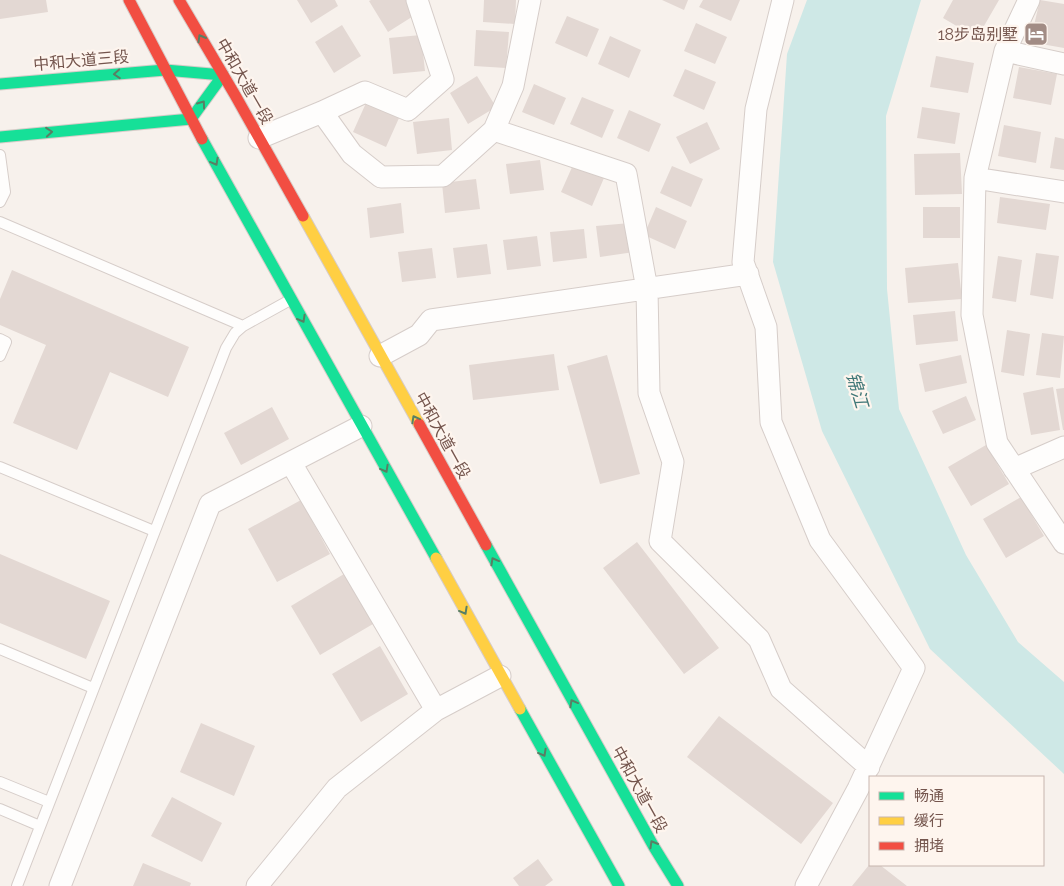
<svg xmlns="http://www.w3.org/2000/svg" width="1064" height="886" font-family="Raleway,'Noto Sans SC',sans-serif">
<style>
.water{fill:#cee8e6}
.building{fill:#e3d8d3}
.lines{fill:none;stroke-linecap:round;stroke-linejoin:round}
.lane-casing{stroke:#d6cdc9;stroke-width:12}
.street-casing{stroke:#d6cdc9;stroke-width:23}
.fast-casing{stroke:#d6ccc8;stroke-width:13}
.slow-casing{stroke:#d6ccc8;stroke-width:13}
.jam-casing{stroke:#d6ccc8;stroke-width:13}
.lane{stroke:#fefdfc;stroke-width:10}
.street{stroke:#fefdfc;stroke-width:21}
.fast{stroke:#16e098;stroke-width:11}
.slow{stroke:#ffcf43;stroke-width:11}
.jam{stroke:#f24e42;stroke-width:11}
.oneway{stroke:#587f64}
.labels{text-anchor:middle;stroke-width:4.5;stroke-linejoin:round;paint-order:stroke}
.poi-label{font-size:16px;fill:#74554d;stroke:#fef5ee;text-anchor:end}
.street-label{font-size:16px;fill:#74554d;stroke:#fef5ee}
.water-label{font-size:18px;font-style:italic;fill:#417878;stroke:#fef5ee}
</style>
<rect width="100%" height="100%" fill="#f7f1ec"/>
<!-- water -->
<path class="water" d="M807 0H921L886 116 887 289 899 409 966 555 1018 642 1064 682V774L930 649 822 431 773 262 787 54Z"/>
<!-- building -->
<path class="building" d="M0 0H46L48 12 0 19Z
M297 0H335L338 6 311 23Z
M371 0H406L415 15 388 32 369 1Z
M484 0H516L515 24 483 22Z
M662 0H688L684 10Z
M703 0H740L731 21 699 7Z
M953 0H999L977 38 943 18Z
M1040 0 1064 4V48L1030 42Z
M567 16 599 29 587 57 555 43Z
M696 23 727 37 715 64 684 51Z
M342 25 361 56 334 73 315 42Z
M476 30 509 32 506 68 474 66Z
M421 35 425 71 393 74 389 38Z
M610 36 641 50 629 78 598 64Z
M936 56 974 63 968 93 930 87Z
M1019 67 1057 74 1051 105 1013 98Z
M685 69 716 82 704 110 673 96Z
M477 76 496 107 468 124 450 93Z
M534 84 566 98 554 125 522 112Z
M582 97 614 110 602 138 570 124Z
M366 103 399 118 386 147 353 132Z
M922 107 960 113 955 144 917 138Z
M629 110 661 124 649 152 617 138Z
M449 118 452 150 417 154 413 122Z
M707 122 720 149 690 164 676 137Z
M1004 125 1041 132 1036 163 998 156Z
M1055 137 1064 139V170L1050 168Z
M960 153 962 194 915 195 914 154Z
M540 160 544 190 510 194 506 164Z
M573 165 604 178 592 206 561 192Z
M672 166 703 179 691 207 660 193Z
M476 179 480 209 445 213 442 183Z
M1000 197 1050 204 1046 230 997 223Z
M401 203 404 233 370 238 367 208Z
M656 207 687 221 675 249 644 235Z
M923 207H960V238H923Z
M630 223 634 252 600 257 596 226Z
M584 229 587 258 553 262 550 232Z
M537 236 541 266 507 270 503 240Z
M487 244 491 274 457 278 453 248Z
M432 248 436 278 402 282 398 252Z
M1036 253 1059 256 1053 299 1030 295Z
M998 256 1022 260 1016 302 992 298Z
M958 263 962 299 908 303 905 268Z
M12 270 189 347 168 397 110 372 77 450 13 423 46 345 0 325V299Z
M955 311 958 341 916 345 913 315Z
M1007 330 1030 334 1024 376 1001 372Z
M1042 333 1064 336 1060 378 1036 375Z
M554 354 559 390 473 400 469 365Z
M607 355 640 474 600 484 567 366Z
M961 355 967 383 925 392 919 364Z
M1053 387 1060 430 1031 435 1023 393Z
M1064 388V430H1063L1056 389Z
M966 396 976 420 943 434 932 411Z
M272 407 289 439 241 465 224 433Z
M986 445 1009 484 971 506 948 467Z
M1021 497 1044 536 1006 558 983 519Z
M301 500 330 554 277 582 248 529Z
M637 542 719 648 684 674 603 568Z
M0 554 110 601 86 659 0 623Z
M344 574 373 624 320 655 291 606Z
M380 646 408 694 361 722 332 674Z
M719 716 833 803 801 844 687 757Z
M201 723 255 746 234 796 180 772Z
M172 797 222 823 202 862 151 836Z
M538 859 553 880 545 886H519L513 878Z
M143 863 191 883 190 886H133Z
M869 865H880L907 886H852Z"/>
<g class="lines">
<!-- lane casing -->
<g class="lane-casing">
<path id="lane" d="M0 155 5 192 0 202
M0 222 243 326
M0 339 6 342 0 356
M0 467 154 531
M0 649 93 688
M0 782 49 802
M0 809 40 826
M17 886 226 348 235 333 243 326 290 300"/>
</g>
<!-- street casing -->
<g class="street-casing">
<path id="street" d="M783 0 756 109 743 262 766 327 771 422 820 540 914 668 858 789 806 886
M1029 0 1005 51 975 178 972 315 997 443 1064 543
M1005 51 1064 64
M322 112 352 154 381 177 443 176 494 130 626 174 647 289 649 393 673 462 660 541 759 639 781 689 869 767
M494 130 513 86 530 0
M259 138 322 112 365 92 408 110 443 79 417 0
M975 178 1064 192
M380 356 419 335 431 320 748 274
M291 463 436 710
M1014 469 1064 447
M60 886 210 504 361 426
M257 886 337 788 436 710 500 676"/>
</g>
<!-- fast casing -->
<g class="fast-casing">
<path id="fast" d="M0 84 165 70 223 75
M0 137 191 119 223 75
M202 139 436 558
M486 545 654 847 678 886
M520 709 619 886"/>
</g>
<!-- slow casing -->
<g class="slow-casing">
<path id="slow" d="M303 216 419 424
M436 558 520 709"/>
</g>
<!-- jam casing -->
<g class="jam-casing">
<path id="jam" d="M129 0 202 139
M179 0 235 95 303 216
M419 424 486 545"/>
</g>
<!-- lane -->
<use href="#lane" class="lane"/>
<!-- street -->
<use href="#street" class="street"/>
<!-- fast -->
<use href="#fast" class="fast"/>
<!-- slow -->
<use href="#slow" class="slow"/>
<!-- jam -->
<use href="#jam" class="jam"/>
</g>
<!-- one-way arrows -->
<defs><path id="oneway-chevron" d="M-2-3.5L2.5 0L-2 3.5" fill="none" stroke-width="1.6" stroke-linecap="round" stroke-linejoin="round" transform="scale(1.25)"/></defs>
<g class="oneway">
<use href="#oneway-chevron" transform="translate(201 38) rotate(-120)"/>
<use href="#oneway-chevron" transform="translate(117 74) rotate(176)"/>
<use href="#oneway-chevron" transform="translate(202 104) rotate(-54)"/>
<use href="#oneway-chevron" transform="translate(49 132) rotate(-5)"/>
<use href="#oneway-chevron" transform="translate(215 162) rotate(61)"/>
<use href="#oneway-chevron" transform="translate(302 319) rotate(61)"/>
<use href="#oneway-chevron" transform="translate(415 419) rotate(-119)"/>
<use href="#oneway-chevron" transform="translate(385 469) rotate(61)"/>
<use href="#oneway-chevron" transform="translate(494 561) rotate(-119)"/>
<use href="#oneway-chevron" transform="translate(464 611) rotate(61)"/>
<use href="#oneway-chevron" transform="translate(573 703) rotate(-119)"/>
<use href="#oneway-chevron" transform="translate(543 753) rotate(61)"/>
<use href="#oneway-chevron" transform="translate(653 844) rotate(-120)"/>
</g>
<!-- icons -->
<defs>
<g id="hotel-square" transform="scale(1.25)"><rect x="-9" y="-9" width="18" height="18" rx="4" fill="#a28c85" stroke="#fef5ee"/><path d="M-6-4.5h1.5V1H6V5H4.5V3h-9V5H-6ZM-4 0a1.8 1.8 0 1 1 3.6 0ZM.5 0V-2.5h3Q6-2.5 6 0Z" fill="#fff"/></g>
</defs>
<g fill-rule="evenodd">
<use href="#hotel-square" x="1036" y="34"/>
</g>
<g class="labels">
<!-- poi labels -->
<g class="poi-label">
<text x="1018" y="40">18步岛别墅</text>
</g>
<!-- street labels -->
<g class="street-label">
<text transform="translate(81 60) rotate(-5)" y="6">中和大道三段</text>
<text transform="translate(245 81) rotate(60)" y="6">中和大道一段</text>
<text transform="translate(443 435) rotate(61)" y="6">中和大道一段</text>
<text transform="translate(640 789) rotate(61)" y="6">中和大道一段</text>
</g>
<!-- water labels -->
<g class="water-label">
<text transform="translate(857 390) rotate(73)" y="6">锦江</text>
</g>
</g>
<!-- legend -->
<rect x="869" y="776" width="175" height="90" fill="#fef5ee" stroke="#c7b5ae"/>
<rect x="879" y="792" width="25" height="8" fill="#16e098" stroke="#c7b5ae"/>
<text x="914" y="801" font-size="15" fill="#74554d">畅通</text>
<rect x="879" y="817" width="25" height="8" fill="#ffcf43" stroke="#c7b5ae"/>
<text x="914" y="826" font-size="15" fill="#74554d">缓行</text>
<rect x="879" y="842" width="25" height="8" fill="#f24e42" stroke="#c7b5ae"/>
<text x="914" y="851" font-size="15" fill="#74554d">拥堵</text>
</svg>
